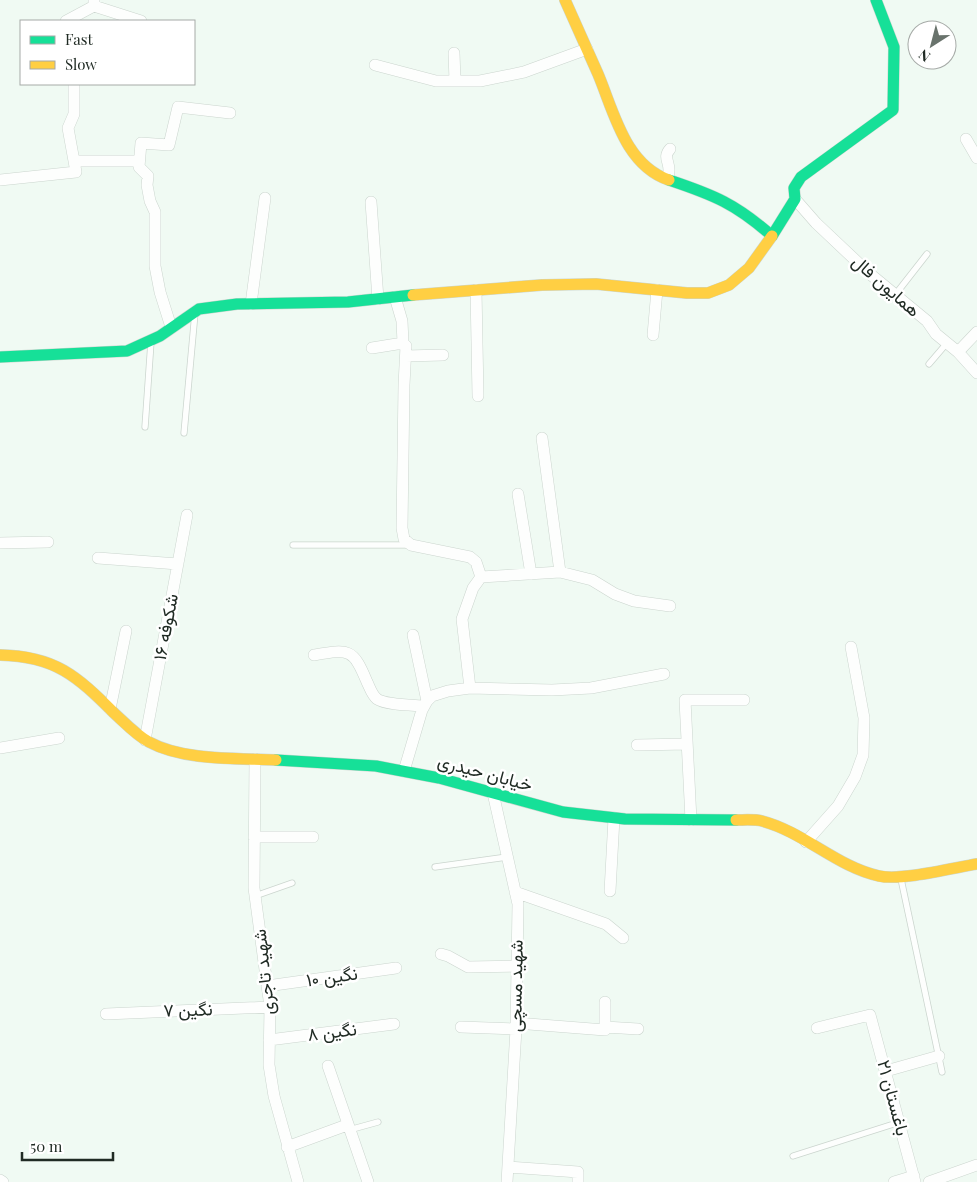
<svg xmlns="http://www.w3.org/2000/svg" width="977" height="1182" font-family="'Playfair Display',Vazirmatn,serif">
<style>
.lines{fill:none;stroke-linecap:round;stroke-linejoin:round}
.lane-casing{stroke:#cbd5ce;stroke-width:7}
.street-casing{stroke:#cbd5ce;stroke-width:12}
.fast-casing{stroke:#cbd5ce;stroke-width:12}
.slow-casing{stroke:#cbd5ce;stroke-width:12}
.lane{stroke:#fdfefd;stroke-width:5.5}
.street{stroke:#fdfefd;stroke-width:11}
.fast{stroke:#16e098;stroke-width:11}
.slow{stroke:#ffcf43;stroke-width:11}
.labels{text-anchor:middle;stroke-width:5;stroke-linejoin:round;paint-order:stroke}
.street-label{font-size:18px;fill:#202b24;stroke:#fff}
</style>
<rect width="100%" height="100%" fill="#f0faf3"/>
<g class="lines">
<!-- lane casing -->
<g class="lane-casing">
<path id="lane" d="M895 295 927 254
M929 364 947 343
M145 427 151 342
M184 433 195 313
M293 545H408
M435 867 507 857
M901 879 942 1072
M255 896 292 883
M349 1130 378 1122
M793 1156 900 1122"/>
</g>
<!-- street casing -->
<g class="street-casing">
<path id="street" d="M94 6 141 21
M66 21 94 6V0
M454 53 455 81
M375 65 436 81H480L524 72 587 49
M966 139 977 158
M74 161H138
M668 179C668 176 669 173 669 170 669 161 663 157 670 149
M0 180 76 172 68 128 74 114V84
M795 199 816 223 870 274 927 321 936 334 958 352 977 373
M371 202 378 299
M476 290 478 396
M395 297 402 321 403 343 406 346 404 385 402 528 404 539 411 545 470 557 476 562 481 577 560 572 592 580 615 594 634 601 670 606
M251 304 265 198
M171 327 160 292 155 266V212L150 201 147 185 148 176 139 167 141 143 169 145 178 107 230 113
M653 335 657 290
M372 348 403 343
M958 352 977 332
M406 356 443 355
M542 438 560 572
M518 494 531 574
M0 543 48 542
M98 558 178 564
M413 635 427 701
M314 655C349 649 353 648 367 682 370 688 372 695 377 699 386 705 412 705 424 706
M470 688 462 619 473 588 481 577
M110 709 126 631
M145 740 187 515
M637 745 687 744
M0 748 59 738
M255 759 254 888 270 1007 269 1065 274 1096 298 1182
M404 771 422 710 427 701 432 696 448 691 470 688 552 690 591 688 664 674
M493 793 518 904 516 1029 507 1182
M691 820 685 700H744
M254 837H313
M806 842 838 806 855 777 863 755 864 718 851 647
M610 891 614 818
M515 892 606 924 623 938
M441 954 448 956 468 967 517 966
M267 986 396 968
M106 1014 270 1007
M516 1023 605 1030V1002
M461 1027 516 1029
M605 1027 638 1029
M817 1028 870 1015 915 1182
M269 1040 394 1024
M328 1066 368 1182
M886 1071 939 1056
M287 1147 347 1125
M508 1167 578 1172V1182
M0 1180 3 1182
M894 1182 914 1176
M929 1182 977 1165"/>
</g>
<!-- fast casing -->
<g class="fast-casing">
<path id="fast" d="M669 180C714 195 736 204 772 236L795 199 794 188 801 177 893 110 894 47 876 0
M0 357 127 351 160 336 199 309 237 304 348 302 413 295
M276 760 376 766 439 778 563 812 625 819 736 820"/>
</g>
<!-- slow casing -->
<g class="slow-casing">
<path id="slow" d="M565 0C576 25 587 49 598 74 614 112 625 165 669 180
M413 295 542 285 596 284 687 293H708L729 285 749 268 772 236
M0 655C55 656 77 676 114 713 125 723 136 735 149 742 184 761 237 758 276 760
M736 820C744 820 754 819 762 821 804 832 837 867 879 876 901 881 953 868 977 864"/>
</g>
<!-- lane -->
<use href="#lane" class="lane"/>
<!-- street -->
<use href="#street" class="street"/>
<!-- fast -->
<use href="#fast" class="fast"/>
<!-- slow -->
<use href="#slow" class="slow"/>
</g>
<g class="labels">
<!-- street labels -->
<g class="street-label">
<text transform="translate(886 286) rotate(41)" y="6">همایون فال</text>
<text transform="translate(166 627) rotate(-79)" y="6">شکوفه ۱۶</text>
<text transform="translate(485 773) rotate(15)" y="6">خیابان حیدری</text>
<text transform="translate(264 972) rotate(-96)" y="6">شهید تاجری</text>
<text transform="translate(332 977) rotate(-8)" y="6">نگین ۱۰</text>
<text transform="translate(516 986) rotate(-89)" y="6">شهید مسچی</text>
<text transform="translate(188 1010) rotate(-2)" y="6">نگین ۷</text>
<text transform="translate(332 1032) rotate(-7)" y="6">نگین ۸</text>
<text transform="translate(893 1098) rotate(75)" y="6">باغستان ۲۱</text>
</g>
</g>
<!-- legend -->
<rect x="20" y="20" width="175" height="65" fill="#ffffff" stroke="#a6aaa7"/>
<rect x="30" y="36" width="25" height="8" fill="#16e098" stroke="#a6aaa7"/>
<text x="65" y="45" font-size="15" fill="#202b24">Fast</text>
<rect x="30" y="61" width="25" height="8" fill="#ffcf43" stroke="#a6aaa7"/>
<text x="65" y="70" font-size="15" fill="#202b24">Slow</text>
<!-- north arrow -->
<g transform="translate(932 45) rotate(216)"><circle r="24" fill="#ffffff" stroke="#a6aaa7"/>
<path d="M0-4L9 19L0 12L-9 19Z" fill="#69736c"/>
<text y="-8" font-size="14" font-weight="bold" text-anchor="middle" fill="#202b24">N</text>
</g>
<!-- scale -->
<path d="M22 1152v8h91v-8" fill="none" stroke="#202b24" stroke-width="2.5"/>
<text x="30" y="1152" font-size="15" fill="#202b24" stroke="#ffffff" stroke-width="4" paint-order="stroke">50 m</text>
</svg>
